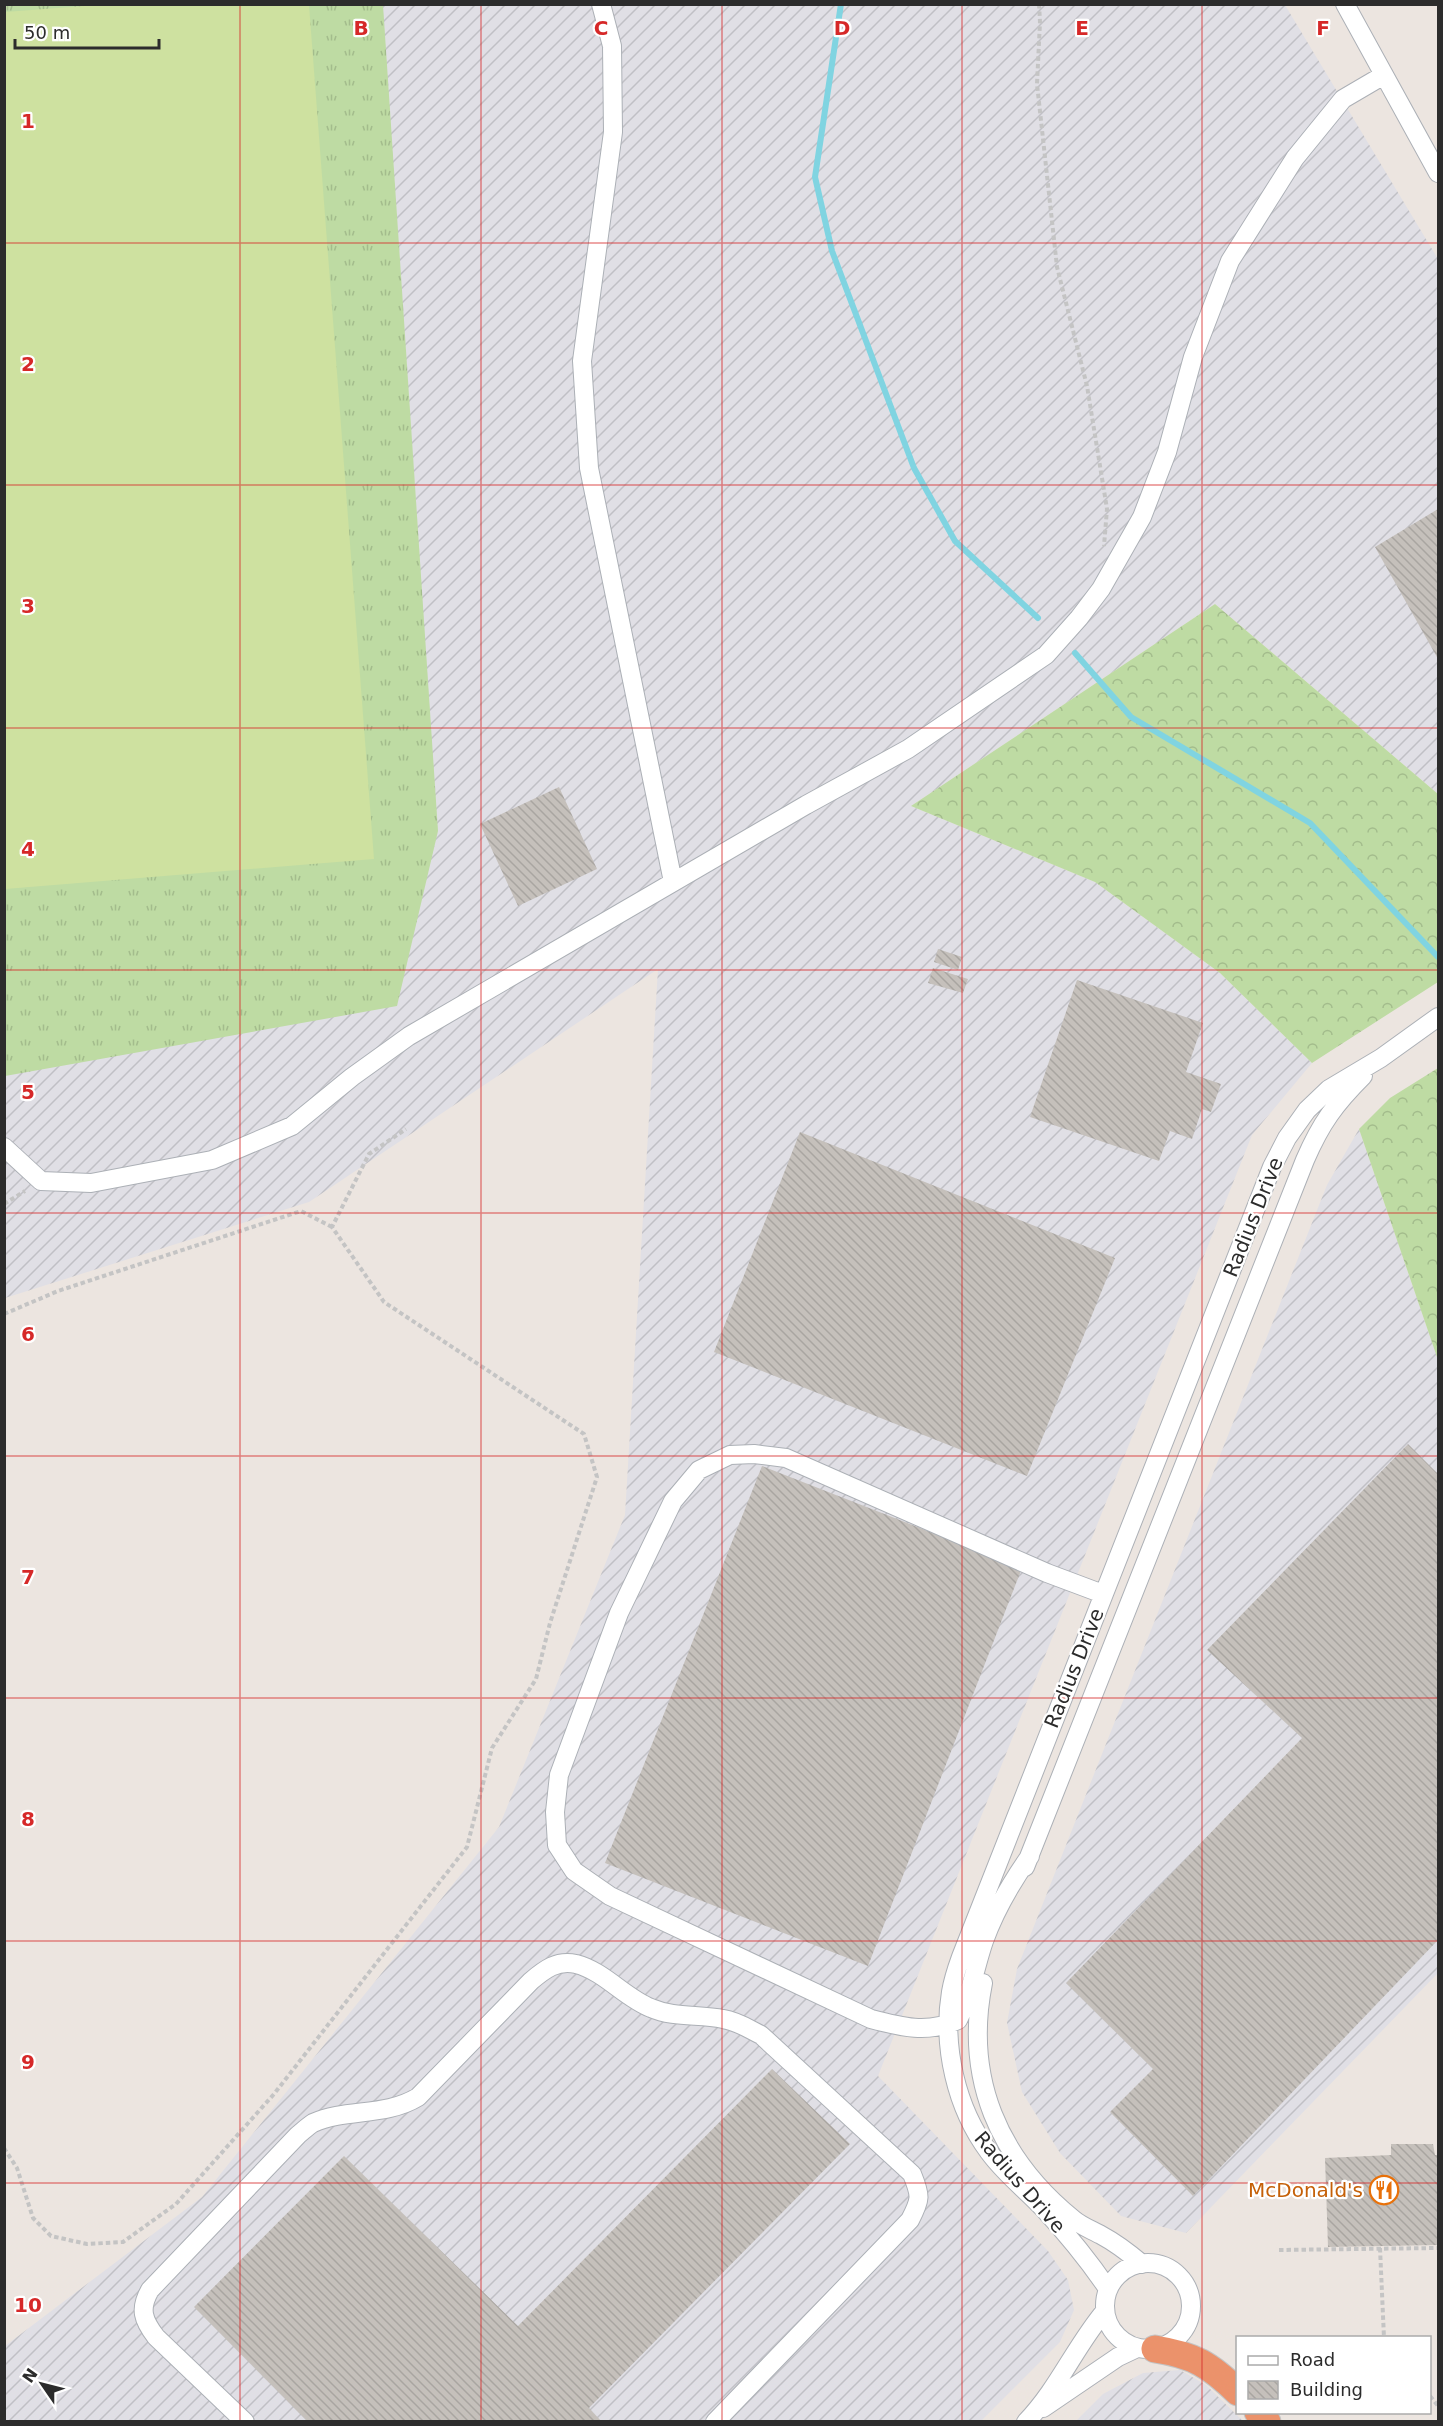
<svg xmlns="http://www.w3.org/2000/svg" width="1443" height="2426" font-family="'DejaVu Sans',sans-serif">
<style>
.industrial{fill:url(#industrial-furrows)}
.grass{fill:url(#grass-tufts)}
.forest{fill:url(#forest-crowns)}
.pitch{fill:#cee1a0}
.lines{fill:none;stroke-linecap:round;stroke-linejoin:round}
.stream{stroke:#80d4e1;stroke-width:6}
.building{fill:url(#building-back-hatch)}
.minor-casing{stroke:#acb0b6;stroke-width:20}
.highway-casing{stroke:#c4c4c4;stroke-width:29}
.path{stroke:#c4c4c4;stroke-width:4;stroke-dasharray:4.5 3;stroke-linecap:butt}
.minor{stroke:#fff;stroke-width:18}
.highway{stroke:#eb926b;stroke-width:27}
.grid{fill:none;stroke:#d62828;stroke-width:1.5;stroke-opacity:0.55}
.labels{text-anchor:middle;stroke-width:4.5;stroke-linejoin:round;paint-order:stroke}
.street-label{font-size:20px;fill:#2c2c2c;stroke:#fff}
.food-label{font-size:20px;fill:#c56008;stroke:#fff;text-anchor:end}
.grid-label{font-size:20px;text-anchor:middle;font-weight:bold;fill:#d62828;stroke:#fff;stroke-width:4.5;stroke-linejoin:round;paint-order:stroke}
</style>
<defs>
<pattern id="industrial-furrows" width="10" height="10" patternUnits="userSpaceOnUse" patternTransform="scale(1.5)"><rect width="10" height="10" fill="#e0dfe5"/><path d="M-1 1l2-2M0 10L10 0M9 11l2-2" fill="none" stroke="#c0c0c5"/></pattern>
<pattern id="grass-tufts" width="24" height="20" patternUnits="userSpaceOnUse" patternTransform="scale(1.5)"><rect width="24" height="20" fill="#bedba3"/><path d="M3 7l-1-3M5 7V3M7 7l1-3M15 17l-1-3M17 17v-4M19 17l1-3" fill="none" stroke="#a3bc8c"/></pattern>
<pattern id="forest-crowns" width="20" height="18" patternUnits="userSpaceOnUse" patternTransform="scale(1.5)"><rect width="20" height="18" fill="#bedba3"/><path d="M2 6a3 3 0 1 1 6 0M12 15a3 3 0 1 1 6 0" fill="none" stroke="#a3bc8c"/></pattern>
<pattern id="building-back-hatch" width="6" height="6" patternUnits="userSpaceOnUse" patternTransform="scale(1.5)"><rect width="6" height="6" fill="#c5c0bb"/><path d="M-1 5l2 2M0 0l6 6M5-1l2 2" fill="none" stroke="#a9a5a1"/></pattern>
</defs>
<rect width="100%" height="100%" fill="#ece5e0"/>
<!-- industrial -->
<path class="industrial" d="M5 5H1285L1438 259V794L1215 604 911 806 1095 882 1220 973 1312 1063 1252 1135 878 2076 1048 2251 1068 2280 1074 2310 1060 2342 981 2421H5V2346L202 2197 499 1827 625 1515 658 969 309 1202 5 1298Z
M1359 1129 1438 1360V1973L1186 2233 1121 2216 1060 2153 1022 2092 1007 2023 1017 1969 1327 1185Z
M1180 2370 1206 2385 1243 2421H1076L1103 2394 1143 2373Z"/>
<!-- grass -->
<path class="grass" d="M5 5H383L438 831 397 1006 5 1076Z"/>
<!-- forest -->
<path class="forest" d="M1215 604 1438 794V982L1312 1063 1220 973 1095 882 911 806Z
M1438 1068V1360L1359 1129 1390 1098Z"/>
<!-- pitch -->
<path class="pitch" d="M97 5H309L374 859 5 889V12Z"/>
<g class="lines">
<!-- stream -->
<path class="stream" d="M841 4 815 177 832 251 914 468 955 541 1038 618
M1075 653 1131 717 1310 823 1438 957"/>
</g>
<!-- building -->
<path class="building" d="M1438 509V659L1375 547Z
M559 787 597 869 518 906 480 824Z
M938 949 962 957 958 970 934 962Z
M933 968 968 979 963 993 928 983Z
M1077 980 1203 1023 1186 1072 1221 1084 1211 1112 1202 1109 1192 1139 1170 1131 1159 1161 1030 1117Z
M800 1132 1115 1258 1027 1476 714 1352Z
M1408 1444 1438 1474V1940L1193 2196 1110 2112 1153 2069 1066 1983 1302 1738 1207 1650Z
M762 1466 1022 1568 868 1966 605 1863Z
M772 2069 850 2144 589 2408 602 2422H308L194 2307 344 2156 518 2326Z
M1391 2144H1433L1435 2155H1438V2245L1328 2247 1325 2158 1391 2155Z"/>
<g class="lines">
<!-- minor casing -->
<g class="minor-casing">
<path id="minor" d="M601 4 612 46 613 132 582 361 589 468 673 882
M1345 4 1438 173
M4 1147 41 1181 91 1183 212 1160 292 1126 352 1077 409 1036 806 805 908 749 1046 655 1079 618 1101 589 1142 517 1167 452 1193 357 1230 261 1295 158 1343 99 1384 75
M1030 1856C1011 1883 995 1910 984 1941 975 1967 971 1995 958 2020 928 2034 901 2027 871 2019L610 1896 574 1871 557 1845 555 1812 559 1775 619 1613 673 1501 699 1470 730 1455 754 1454 786 1458 1047 1573 1103 1594
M1025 1867 1305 1160C1321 1123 1335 1104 1363 1076
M983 1983C964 2078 998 2158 1073 2219 1081 2226 1092 2230 1101 2235 1116 2243 1129 2253 1142 2264
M1105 2306a43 43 0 1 1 86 0a43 43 0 1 1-86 0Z
M1108 2289C1089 2261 1066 2233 1043 2208 1025 2189 1004 2173 989 2152 956 2108 942 2046 951 1992 953 1980 957 1968 961 1957L1272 1167 1287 1138 1307 1110 1329 1089 1381 1058 1438 1017
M1043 2408 1118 2357 1137 2348
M245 2422 156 2337C143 2320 139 2309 150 2290L298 2135C303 2131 308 2126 313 2123 347 2108 385 2117 418 2097L531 1981C545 1969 557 1960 576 1964 604 1971 625 1998 651 2008 674 2018 699 2014 723 2019 737 2021 749 2029 761 2035L912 2174C921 2196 921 2199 910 2220L715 2422
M1026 2422C1058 2389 1076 2345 1105 2311"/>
</g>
<!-- highway casing -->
<g class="highway-casing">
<path id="highway" d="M1155 2349C1194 2355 1210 2365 1238 2392
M1258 2412 1267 2422"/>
</g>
<!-- path -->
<path class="path" d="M1039 4 1040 22 1037 84 1057 267 1087 386 1107 509 1104 546
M4 1204 25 1191
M4 1314 58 1291 301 1211 332 1227
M4 2148 17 2168 33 2218 51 2236 87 2244 123 2242 176 2204 274 2094 467 1847 492 1748 536 1679 550 1623 597 1477 584 1434 384 1302 332 1227 369 1154 406 1129
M1380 2248 1384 2338
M1279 2250 1438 2248
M1430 2396 1438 2406"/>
<!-- minor -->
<use href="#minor" class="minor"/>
<!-- highway -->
<use href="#highway" class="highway"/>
</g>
<!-- grid -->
<path class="grid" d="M240 4V2422M481 4V2422M722 4V2422M962 4V2422M1202 4V2422M4 243H1438M4 485H1438M4 728H1438M4 970H1438M4 1213H1438M4 1456H1438M4 1698H1438M4 1941H1438M4 2183H1438"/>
<!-- icons -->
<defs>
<g id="restaurant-ring" transform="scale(1.5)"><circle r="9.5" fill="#fff" stroke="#e8710a" stroke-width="1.5"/><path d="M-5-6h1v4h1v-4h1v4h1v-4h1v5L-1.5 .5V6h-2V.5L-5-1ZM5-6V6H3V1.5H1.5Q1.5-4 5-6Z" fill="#e8710a"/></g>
</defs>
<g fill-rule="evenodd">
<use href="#restaurant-ring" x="1384" y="2190"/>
</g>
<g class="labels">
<!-- street labels -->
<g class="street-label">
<text transform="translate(1253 1217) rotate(-68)" y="7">Radius Drive</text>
<text transform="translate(1074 1668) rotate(-68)" y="7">Radius Drive</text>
<text transform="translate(1020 2182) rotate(49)" y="7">Radius Drive</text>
</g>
<!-- food labels -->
<g class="food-label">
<text x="1363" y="2197">McDonald's</text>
</g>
</g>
<g class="grid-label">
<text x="361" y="35">B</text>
<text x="601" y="35">C</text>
<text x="842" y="35">D</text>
<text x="1082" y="35">E</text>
<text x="1323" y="35">F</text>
<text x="28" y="128">1</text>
<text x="28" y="371">2</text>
<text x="28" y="613">3</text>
<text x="28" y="856">4</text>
<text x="28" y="1099">5</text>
<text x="28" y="1341">6</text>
<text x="28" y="1584">7</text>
<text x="28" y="1826">8</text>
<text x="28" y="2069">9</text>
<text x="28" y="2312">10</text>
</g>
<!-- border -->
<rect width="1443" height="2426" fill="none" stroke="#2c2c2c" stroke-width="12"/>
<!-- legend -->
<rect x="1236" y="2336" width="195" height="78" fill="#ffffff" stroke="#ababab" stroke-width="1.5"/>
<rect x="1248" y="2356" width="30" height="9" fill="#ffffff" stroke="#ababab" stroke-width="1.5"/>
<text x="1290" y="2366" font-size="18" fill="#2c2c2c">Road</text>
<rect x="1248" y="2381" width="30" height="18" fill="url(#building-back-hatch)" stroke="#ababab" stroke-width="1.5"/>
<text x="1290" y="2396" font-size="18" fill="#2c2c2c">Building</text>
<!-- north arrow -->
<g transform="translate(42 2384) rotate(305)" stroke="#ffffff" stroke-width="4.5" paint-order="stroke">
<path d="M0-4.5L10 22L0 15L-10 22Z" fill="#2c2c2c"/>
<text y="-9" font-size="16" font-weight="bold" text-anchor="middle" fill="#2c2c2c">N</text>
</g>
<!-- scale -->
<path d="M15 39v9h144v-9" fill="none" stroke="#2c2c2c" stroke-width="3"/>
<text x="24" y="39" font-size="18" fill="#2c2c2c" stroke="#ffffff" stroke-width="4.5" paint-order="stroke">50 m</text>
</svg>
